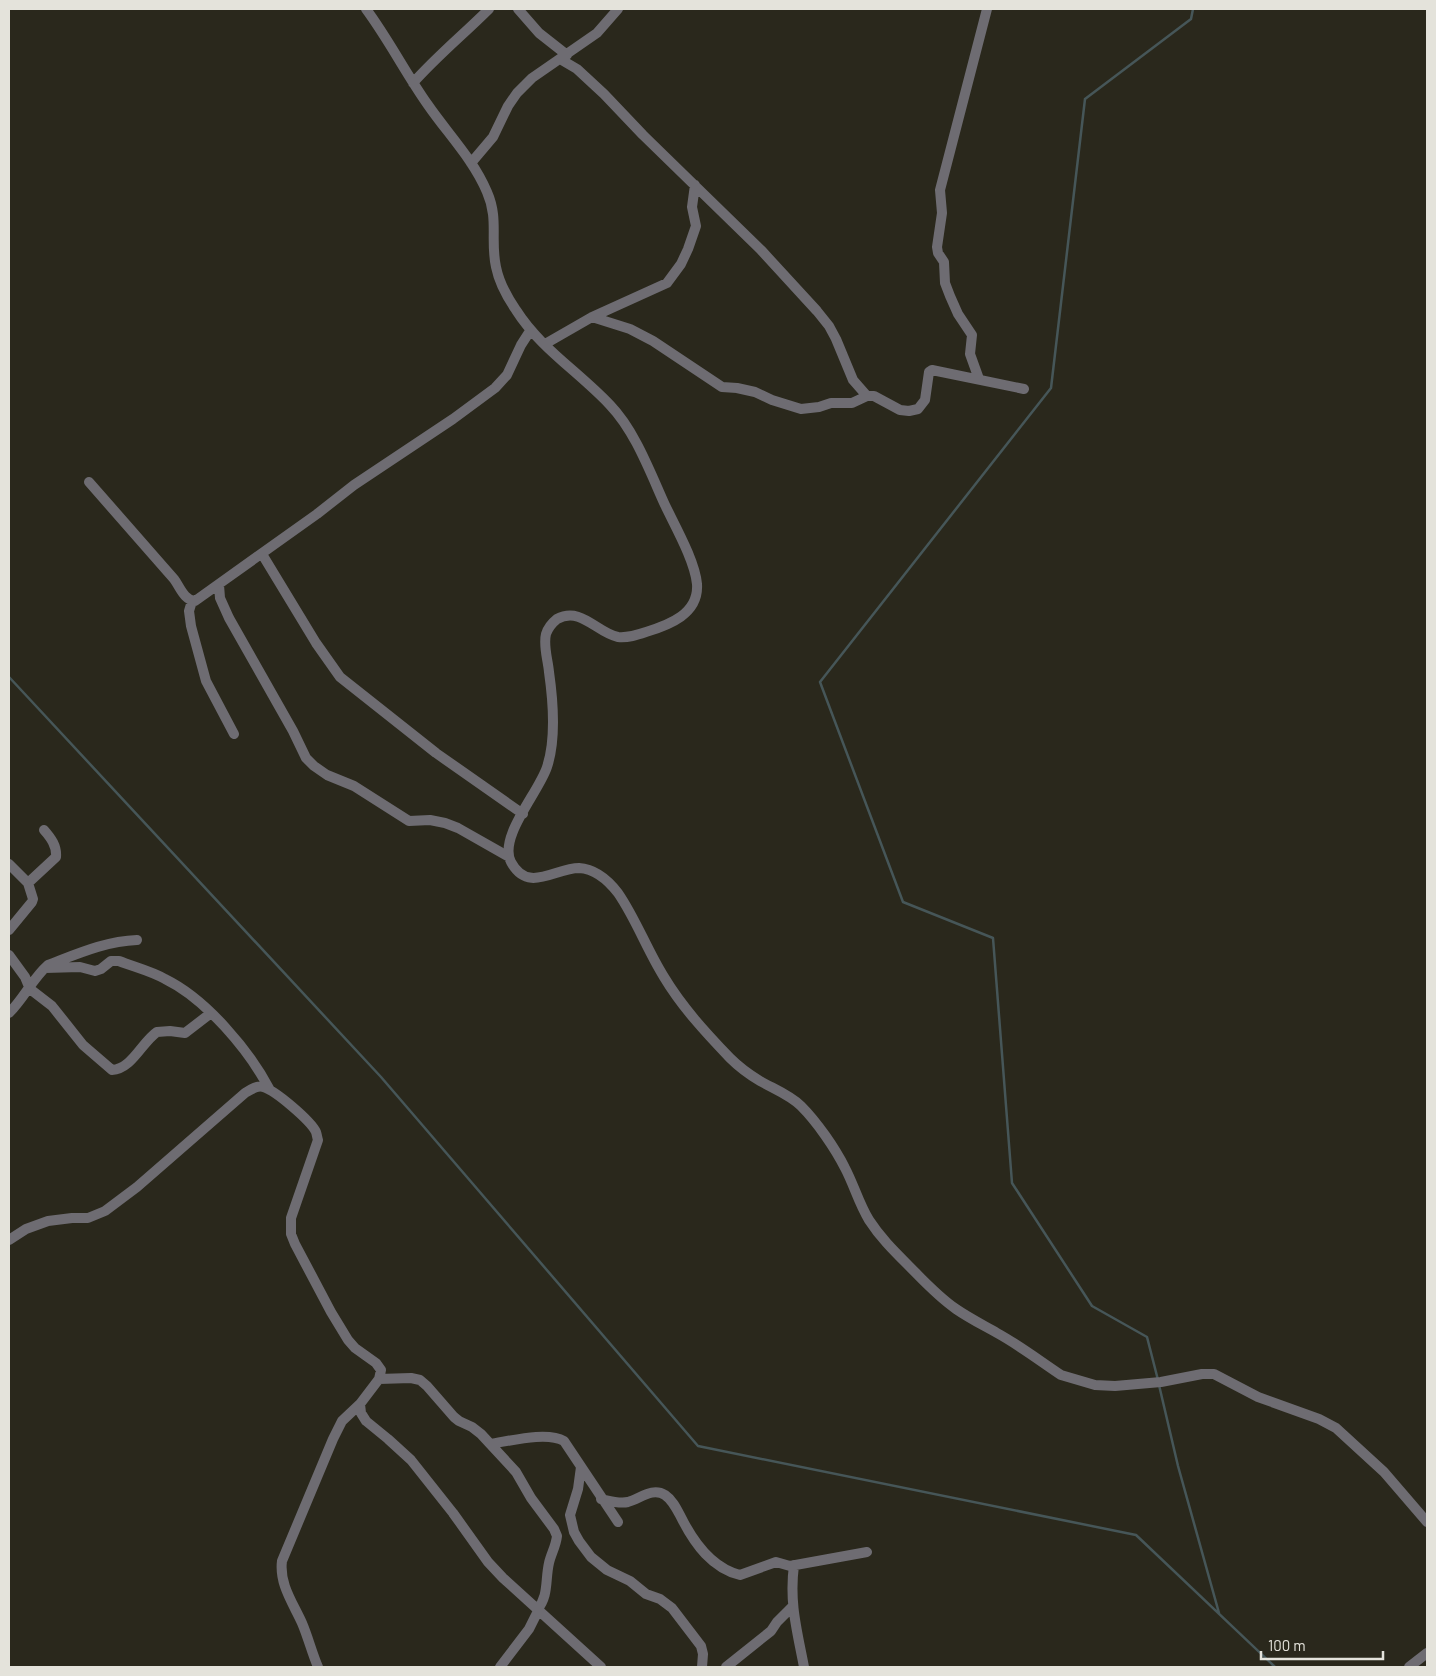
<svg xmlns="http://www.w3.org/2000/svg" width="1436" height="1676" font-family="Barlow,sans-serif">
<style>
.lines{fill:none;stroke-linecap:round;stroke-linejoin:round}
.stream{stroke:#465658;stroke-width:2.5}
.minor{stroke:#6e6c72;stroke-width:10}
</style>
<rect width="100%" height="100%" fill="#2a281c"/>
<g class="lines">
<!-- stream -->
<path class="stream" d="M9 677 381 1077 698 1446 1136 1535 1275 1667
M1158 1380 1147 1337 1092 1306 1012 1183 993 938 903 902 820 682 1051 388 1085 99 1191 19 1193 9
M1159 1385 1178 1466 1219 1613"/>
<!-- minor -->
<path class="minor" d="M366 9C389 40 406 74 428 105 448 134 473 159 487 192 499 219 490 240 496 267 499 282 507 297 516 310 540 348 579 372 610 405 635 431 650 472 665 505 675 526 695 561 697 584 699 614 669 625 646 632 637 635 628 638 618 637 597 633 581 606 557 619 552 623 548 628 546 634 543 646 548 660 549 672 553 700 556 740 547 767 539 792 498 837 511 862 528 894 555 868 579 868 596 869 608 880 618 893 636 919 647 950 664 977 682 1007 706 1033 730 1058 739 1067 750 1075 760 1081 774 1089 790 1095 801 1106 817 1122 835 1148 845 1168 854 1185 859 1204 869 1220 880 1237 893 1250 907 1264 922 1279 937 1296 956 1309 969 1318 983 1325 997 1333 1019 1345 1040 1361 1061 1375L1095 1385 1115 1386 1161 1382 1202 1374H1214L1258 1397 1319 1419 1336 1428 1384 1472 1427 1522
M518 9 539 33 567 55
M560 59 577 69 604 94 643 135 761 250 817 311 829 326 836 339 853 380 867 396
M413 83C437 56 464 34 489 9
M471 163 493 137 508 106 517 93 532 78 597 33 618 9
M592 317 630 329 653 341 722 387 737 388 755 392 772 400 801 409 819 407 831 403H852L867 396H874L900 410 909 411 918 409 925 400 929 372 932 370 1024 389
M545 344 592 317 667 283 681 264 688 249 696 226 692 207 695 185
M979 379 970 354 972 335 958 314 950 296 945 283 944 262 938 253 937 247 942 213 940 190 987 9
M89 482 174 579C180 587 184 600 195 601L317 514 354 485 453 419 495 388 507 375 521 345 530 331
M262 554 316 643 340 677 436 753 523 814
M219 585 220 598 229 618 293 731 306 758 314 766 327 775 354 786 409 821 430 820 445 823 458 828 509 857
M192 601 189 611 191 626 206 681 234 734
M9 864 28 883
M9 930 32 902 33 899 28 883 56 857C57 846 51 838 44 830
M9 955 25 977 30 989 52 1006 83 1045 112 1070C132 1069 142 1042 157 1032L170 1031 185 1033 211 1013
M45 968 80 967 95 971 101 969 111 961H119C134 967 151 971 165 979 206 999 249 1050 270 1090
M9 1013C24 998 33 978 48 965 77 954 106 941 137 940
M9 1240 26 1229 48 1221 72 1218H88L105 1211 137 1187 245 1093C250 1090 257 1085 263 1087 275 1090 311 1121 316 1132 317 1135 317 1137 318 1140L291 1218V1234L295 1244 331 1312 348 1340 355 1348 376 1363 381 1370 379 1379 360 1404 361 1413 366 1421 388 1439 411 1460 453 1513 488 1562 503 1578 601 1667
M379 1379 411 1378 420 1380 427 1386 454 1417 459 1421 472 1427 481 1434 516 1472 531 1498 554 1529 557 1536C556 1546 551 1554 549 1563 545 1580 549 1596 537 1610
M490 1444C510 1441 547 1431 564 1441L618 1522
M581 1467 578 1489 570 1515 574 1532 579 1541 591 1557 607 1570 630 1581 646 1594 660 1599 672 1608 701 1646 703 1654 702 1667
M601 1499C610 1501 619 1504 628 1502 640 1499 652 1487 665 1495 674 1501 678 1512 683 1521 695 1544 712 1568 740 1575L776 1562 790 1566 867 1552
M794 1565C789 1603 797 1630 804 1667
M318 1667C312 1653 308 1637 302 1623 293 1603 279 1584 282 1561L333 1439 342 1421 360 1404
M500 1667 529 1629 538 1611
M726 1667 771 1631 777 1622 792 1607
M1409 1667 1427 1653"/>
</g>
<!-- border -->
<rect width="1436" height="1676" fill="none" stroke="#e4e3db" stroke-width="20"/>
<!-- scale -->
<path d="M1261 1651v8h122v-8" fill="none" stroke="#e4e3db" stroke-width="2.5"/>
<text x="1268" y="1651" font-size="15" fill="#e4e3db" stroke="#2a281c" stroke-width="4" paint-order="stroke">100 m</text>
</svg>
